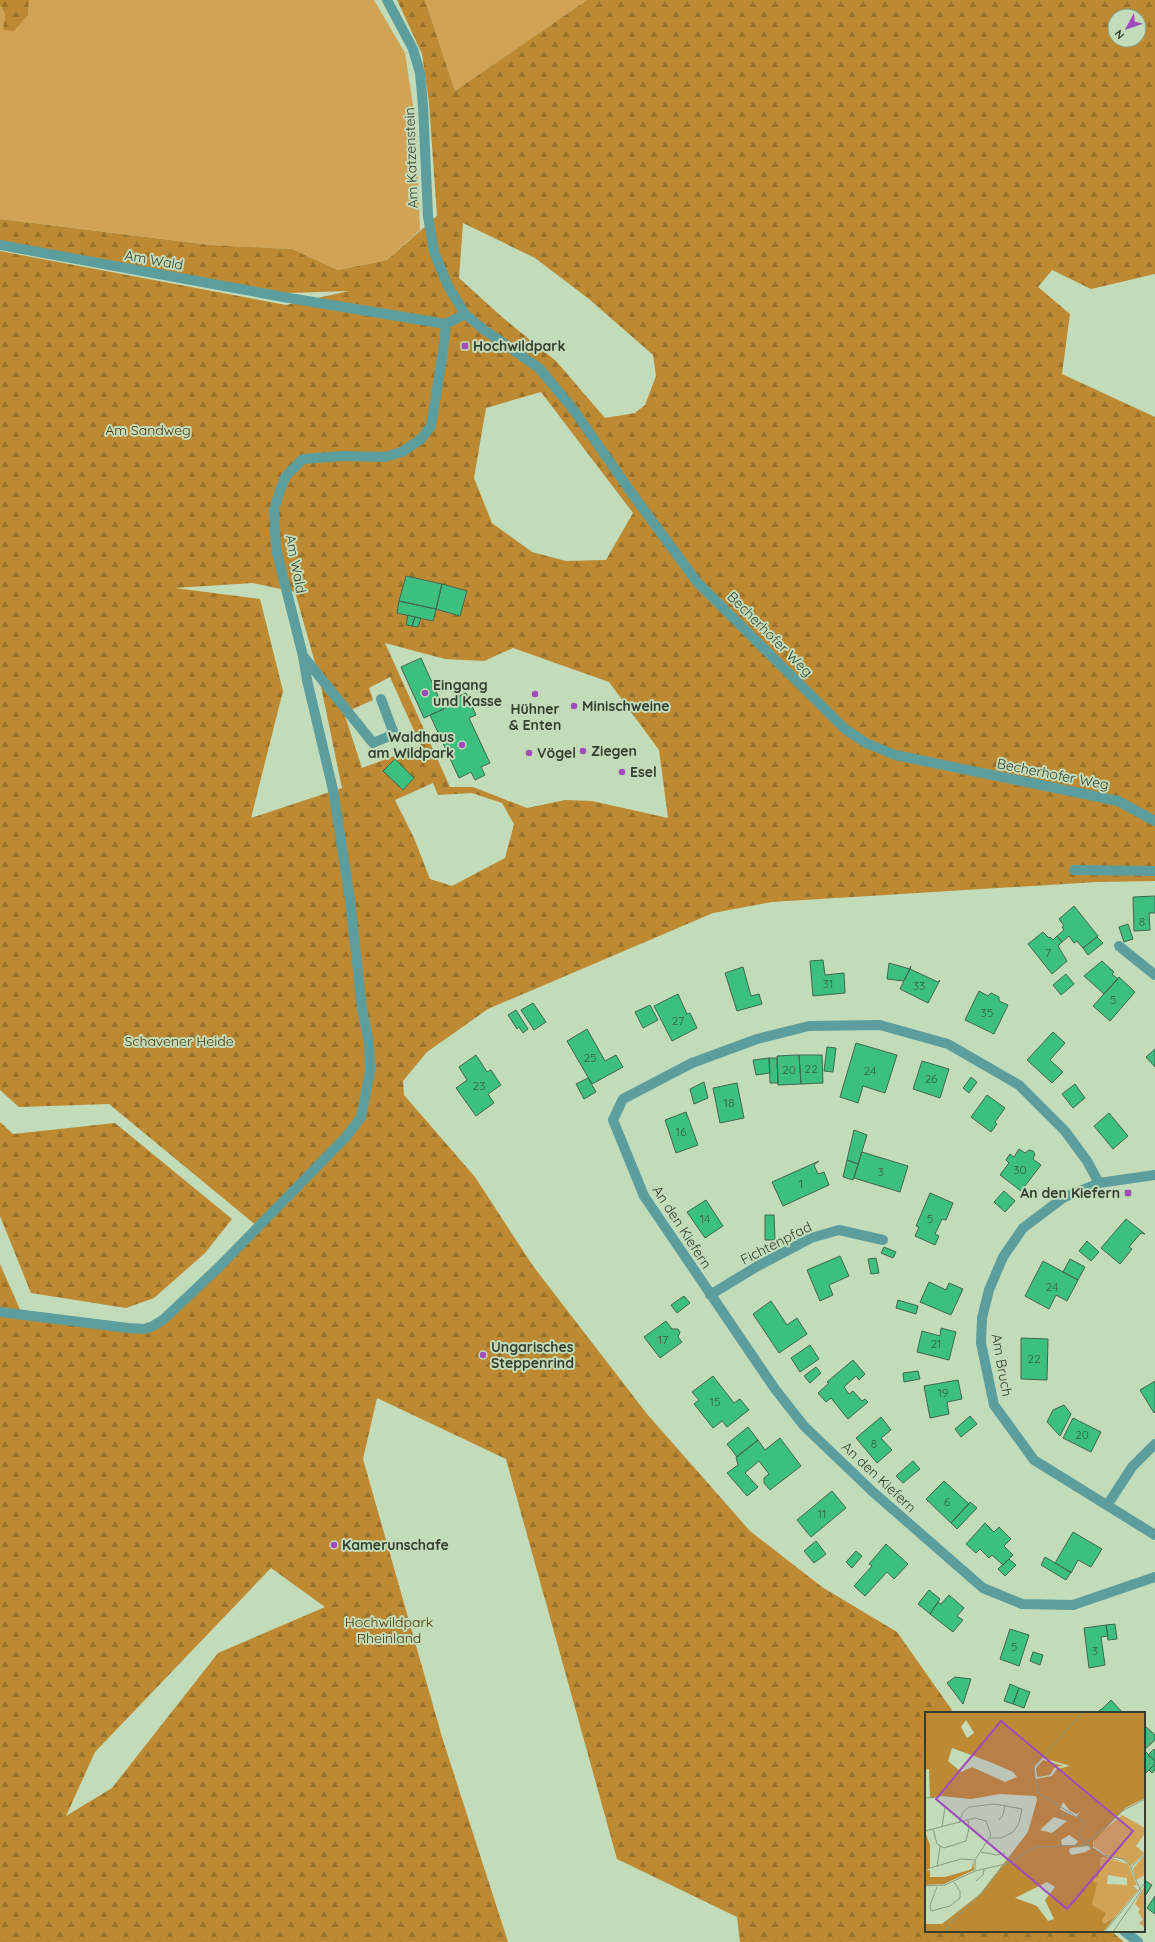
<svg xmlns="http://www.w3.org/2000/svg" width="1155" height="1942" font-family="Quicksand,sans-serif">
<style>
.green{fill:#d2a255}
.forest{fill:url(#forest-firs);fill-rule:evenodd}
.building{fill:#3cc07f;stroke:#436651}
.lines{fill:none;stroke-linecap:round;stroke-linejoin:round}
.minor{stroke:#5c9d9e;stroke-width:10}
.poi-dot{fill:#a04cba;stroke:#c2dbb9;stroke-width:1.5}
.labels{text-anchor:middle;stroke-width:4;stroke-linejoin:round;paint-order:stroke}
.number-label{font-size:12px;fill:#375f44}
.street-label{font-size:14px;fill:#353f31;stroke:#c2dbb9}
.poi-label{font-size:14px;font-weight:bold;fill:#353f31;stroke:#c2dbb9;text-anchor:start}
.park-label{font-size:14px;fill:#503604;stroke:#c2dbb9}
.inset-road{fill:none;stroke:#8a9d83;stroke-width:1}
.view{fill:#a04cba;fill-opacity:0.15;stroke:#a04cba;stroke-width:2}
.inset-edge{fill:none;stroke:#353f31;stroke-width:2}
</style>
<defs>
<pattern id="forest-firs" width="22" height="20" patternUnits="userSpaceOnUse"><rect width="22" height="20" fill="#bd8a33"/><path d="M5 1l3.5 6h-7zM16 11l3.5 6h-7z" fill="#9a722c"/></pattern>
</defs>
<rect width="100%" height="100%" fill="#c2dbb9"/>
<!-- green -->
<path class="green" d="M29 0H374L405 53 416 125 420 230 387 260 338 270 292 249 211 245 0 219V5L5 14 3 30 28 15Z
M425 0H587L455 91Z"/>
<!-- forest -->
<path class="forest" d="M0 0H29L28 15 14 31 3 30 5 14 0 5Z
M397 0H425L455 91 587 0H1155V274L1091 289 1052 270 1038 287 1070 314 1062 374 1155 417V881L1097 882 772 902 713 913 488 1009 427 1052 403 1081 404 1095 475 1177 533 1266 647 1414 750 1531 822 1587 897 1632 954 1713H926V1931H1111L1124 1942H740L737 1917 617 1859 506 1459 377 1398 363 1459 442 1737 508 1942H0V1264L22 1314 153 1326 258 1227 109 1104 19 1107 0 1090V251L286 305 349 291 287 293 0 241V219L211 245 292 249 338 270 387 260 437 216 429 103 422 54ZM1115 16H1139V40H1115ZM463 223 535 258 589 299 653 355 656 376 645 405 635 413 605 418 556 361 502 317 459 278ZM541 392 633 513 606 560 566 561 532 552 492 523 474 478 486 408ZM253 583 295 592 319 677 342 788 251 818 283 691 260 599 175 588ZM385 643 445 659 484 661 513 648 609 682 659 750 668 818 592 801 565 800 527 808 473 787H450ZM390 677 421 746 362 768 344 713 373 700 369 688ZM433 783 438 795 472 793 502 803 514 824 505 858 452 886 430 879 414 838 395 800ZM271 1568 325 1607 218 1653 112 1788 66 1816 95 1752Z
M0 1122 13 1134 115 1123 232 1219 205 1253 154 1298 126 1308 31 1293 0 1216Z"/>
<!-- building -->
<path class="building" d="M406 576 442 584 436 609 399 601Z
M442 584 467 591 460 616 436 609Z
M399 601 436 609 433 621 397 613Z
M408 615 415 617 412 626 406 625Z
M415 617 421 618 418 627 412 626Z
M421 658 444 709 424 718 401 667Z
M466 693 476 715 469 718 490 763 481 767 485 775 475 780 471 772 459 778 430 715 444 709 442 704Z
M395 759 414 778 403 790 383 771Z
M1155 896V913H1149L1150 930 1134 931 1133 897Z
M1074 906 1098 936 1083 948 1077 941 1074 943 1069 936 1062 942 1057 936 1064 930 1062 927 1064 926 1059 919Z
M1128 924 1133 939 1124 942 1119 927Z
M1043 932 1049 938 1050 937 1053 940 1057 936 1062 942 1058 946 1067 961 1052 974 1028 944Z
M1097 937 1103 943 1088 955 1083 948Z
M823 960 825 975 844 973 845 993 813 996 810 961Z
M1102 961 1114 972 1112 974 1118 979 1104 994 1084 976Z
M889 963 910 969 904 981 887 979Z
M911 966 910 969 938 982 940 980 928 1003 900 989Z
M743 967 751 996 759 994 762 1004 737 1011 725 973Z
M1066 974 1074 984 1061 995 1053 985Z
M1119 977 1135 992 1110 1021 1093 1006Z
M979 991 988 996 991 993 999 997V1001L1008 1005 994 1034 965 1020Z
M678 994 687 1014 690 1013 697 1028 672 1041 654 1006Z
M533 1003 546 1022 534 1030 521 1010Z
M650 1005 658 1020 643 1028 635 1012Z
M516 1010 528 1029 523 1033 519 1027 517 1029 508 1015Z
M587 1029 605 1061 616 1055 623 1067 592 1084 567 1041Z
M1053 1032 1065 1043 1050 1060 1063 1072 1052 1083 1027 1060Z
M856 1043 897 1055 885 1093 863 1086 858 1103 840 1097Z
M827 1047 836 1048 833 1072 824 1071Z
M1155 1049V1067L1146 1057Z
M476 1055 487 1072 491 1070 501 1085 488 1094 494 1103 476 1116 456 1088 467 1080 459 1067Z
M796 1055H799L801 1084 778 1085 777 1056Z
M799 1055H822L823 1083 801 1084Z
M769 1058 770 1073 756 1075 753 1060Z
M769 1058H777L778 1083H770Z
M922 1061 949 1069 940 1098 913 1089Z
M971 1077 977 1082 969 1093 963 1088Z
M588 1078 596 1092 584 1099 576 1084Z
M704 1082 708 1098 694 1104 690 1089Z
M737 1083 744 1118 720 1123 713 1088Z
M1075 1084 1085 1098 1073 1108 1062 1094Z
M987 1095 1005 1108 995 1122 997 1124 991 1132 971 1117Z
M686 1112 698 1145 676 1153 665 1120Z
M1109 1113 1128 1136 1113 1149 1094 1126Z
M854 1130 867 1135 858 1164 847 1160Z
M1019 1149 1025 1153 1029 1150 1033 1151 1035 1154 1033 1159 1041 1165 1021 1191 1000 1175 1009 1163 1006 1160 1010 1154 1014 1157Z
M862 1152 908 1166 900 1192 854 1178Z
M847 1160 858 1164 853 1180 843 1177Z
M819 1161 814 1165 818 1174 824 1172 829 1185 783 1206 772 1182Z
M1004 1191 1015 1201 1005 1212 994 1202Z
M930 1193 953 1203 946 1220 942 1219 935 1234 939 1236 935 1245 915 1236 919 1227 916 1226Z
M706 1200 723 1226 705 1238 687 1212Z
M765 1215H774L775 1240H765Z
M1126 1219 1145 1234 1141 1233 1129 1247 1132 1249 1120 1264 1101 1248Z
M1087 1241 1099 1252 1091 1261 1079 1251Z
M884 1247 896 1252 893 1258 881 1253Z
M840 1256 849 1276 829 1285 833 1295 820 1301 807 1270Z
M876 1258 879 1273 871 1274 868 1259Z
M1070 1259 1085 1267 1078 1280 1063 1272Z
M1043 1261 1078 1280 1067 1301 1056 1295 1049 1309 1025 1296Z
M929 1282 946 1290 949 1283 963 1289 951 1315 920 1302Z
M684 1296 690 1303 677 1313 671 1305Z
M898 1300 918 1306 916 1314 896 1308Z
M771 1301 787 1325 797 1318 807 1334 779 1353 753 1314Z
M666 1321 672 1329H678L680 1332 678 1337 682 1342 660 1358 644 1337Z
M941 1328 956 1332 949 1360 917 1352 922 1331 940 1336Z
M1021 1338 1048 1339 1047 1380 1021 1379Z
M810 1345 819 1359 800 1372 791 1358Z
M853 1360 865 1374 859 1380 856 1376 844 1387 849 1394 853 1391 862 1401 865 1399 868 1402 848 1419 831 1398 826 1402 818 1393 829 1383 827 1382Z
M816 1367 821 1373 810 1383 804 1376Z
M918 1371 920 1379 904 1382 903 1373Z
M713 1376 734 1403 740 1399 749 1410 727 1427 722 1421 713 1428 694 1404 699 1400 692 1392Z
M958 1380 962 1399 947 1402 949 1414 930 1418 924 1386Z
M1155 1381V1412L1154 1413 1140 1390Z
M1064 1405 1071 1414 1060 1436 1047 1422 1053 1410Z
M970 1416 977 1424 961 1437 955 1429Z
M881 1417 891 1430 881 1438 892 1450 877 1463 856 1438Z
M1073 1418 1101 1432 1091 1452 1063 1438Z
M748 1427 758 1440 737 1457 727 1444Z
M780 1438 801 1466 770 1490 764 1483V1478L769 1474 759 1461 745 1473 758 1487 747 1496 727 1473 738 1465 736 1457 758 1440 765 1450Z
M913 1461 920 1469 903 1483 896 1476Z
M944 1481 969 1504 951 1523 926 1499Z
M832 1491 846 1508 811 1537 797 1520Z
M970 1502 977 1508 957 1529 951 1523Z
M985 1523 994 1532 999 1527 1011 1539 1004 1546 1013 1555 1003 1565 992 1555 989 1558 980 1549 976 1553 966 1544Z
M1073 1532 1102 1549 1091 1567 1078 1560 1071 1573 1055 1563Z
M816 1541 826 1554 814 1563 804 1551Z
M886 1544 908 1564 894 1579 887 1572 865 1596 854 1586 872 1566 869 1564Z
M856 1551 862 1556 852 1568 846 1562Z
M1045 1557 1071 1572 1066 1580 1041 1565Z
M1009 1559 1016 1565 1005 1576 998 1569Z
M929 1590 940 1599 930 1614 918 1604Z
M949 1595 964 1608 957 1616 963 1620 953 1632 930 1614 938 1602 941 1604Z
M1115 1624 1117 1639 1108 1640 1106 1625Z
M1106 1625 1108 1636 1101 1637 1105 1665 1089 1668 1084 1628Z
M1010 1629 1029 1635 1019 1666 1000 1659Z
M1033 1652 1043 1655 1040 1665 1030 1661Z
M955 1677 971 1679 963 1704 947 1683Z
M1010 1684 1019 1688 1013 1704 1004 1701Z
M1019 1688 1030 1692 1024 1708 1013 1704Z
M1111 1700 1123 1713H1096L1103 1708Z
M1144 1725 1155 1735V1740L1144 1750Z
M1154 1749 1155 1750V1761L1148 1755Z
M1144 1750 1155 1761V1764L1144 1775Z
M1155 1764V1770L1152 1773 1149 1770Z
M1144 1880 1152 1885 1144 1898Z
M1155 1896V1914L1147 1908Z"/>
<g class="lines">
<!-- minor -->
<path class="minor" d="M387 0 413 49 420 73 423 105 428 216 434 252 448 286 465 314 483 329 539 368 573 409 633 495 697 582 845 729 866 743 895 755 1118 801 1155 821
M0 245 289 298 446 324 465 314
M381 699 394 734 373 743 303 656 276 549 274 510 280 490 286 476 303 459 343 456 385 457 402 452 421 439 431 426 443 351 446 324
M1074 870 1155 871
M1119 946 1155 975
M1155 1175 1099 1183 1063 1198 1023 1228 1003 1257 989 1290 982 1318 981 1343 994 1405 1034 1460 1155 1535
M1099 1183 1087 1161 1065 1131 1019 1085 948 1044 880 1025 809 1026 757 1039 692 1063 623 1099 613 1120 644 1196 775 1389 804 1426 873 1492 983 1588 1022 1604 1073 1605 1155 1577
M710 1295 756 1267 811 1238 839 1230 883 1240
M0 1312 128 1328 144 1329 153 1326 164 1319 219 1267 346 1137 361 1117 370 1071 369 1043 362 1009 350 900 333 790 307 680 303 656
M1108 1504 1132 1467 1155 1444
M1124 1931 1138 1942"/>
</g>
<!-- markers -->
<g class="poi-dot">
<rect x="461" y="342" width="8" height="8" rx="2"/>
<circle cx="425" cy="693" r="4"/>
<circle cx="535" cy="694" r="4"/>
<circle cx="574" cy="706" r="4"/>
<circle cx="462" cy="745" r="4"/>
<circle cx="583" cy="751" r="4"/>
<circle cx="529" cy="753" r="4"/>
<circle cx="622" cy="772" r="4"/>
<rect x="1124" y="1189" width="8" height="8" rx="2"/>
<circle cx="483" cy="1355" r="4"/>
<circle cx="334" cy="1545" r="4"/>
</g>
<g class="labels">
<!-- number labels -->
<g class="number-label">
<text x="1142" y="926">8</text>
<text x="1048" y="957">7</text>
<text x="828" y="988">31</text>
<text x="919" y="990">33</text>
<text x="1113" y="1004">5</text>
<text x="987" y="1017">35</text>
<text x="678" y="1025">27</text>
<text x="590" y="1062">25</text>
<text x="811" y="1073">22</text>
<text x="789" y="1074">20</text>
<text x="870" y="1075">24</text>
<text x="931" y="1083">26</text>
<text x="479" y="1090">23</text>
<text x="729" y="1107">18</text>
<text x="681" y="1136">16</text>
<text x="1020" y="1174">30</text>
<text x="881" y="1176">3</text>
<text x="801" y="1188">1</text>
<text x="705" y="1223">14</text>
<text x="930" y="1223">5</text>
<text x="1052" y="1291">24</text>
<text x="663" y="1344">17</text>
<text x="936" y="1348">21</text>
<text x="1034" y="1363">22</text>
<text x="943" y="1397">19</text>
<text x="715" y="1406">15</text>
<text x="1082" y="1439">20</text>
<text x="874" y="1448">8</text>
<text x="947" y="1506">6</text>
<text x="822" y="1518">11</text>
<text x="1014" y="1651">5</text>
<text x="1095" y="1655">3</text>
</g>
<!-- street labels -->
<g class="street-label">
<text transform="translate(411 158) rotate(-92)" y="5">Am Katzenstein</text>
<text transform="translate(154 260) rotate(10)" y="5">Am Wald</text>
<text transform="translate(296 564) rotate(79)" y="5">Am Wald</text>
<text transform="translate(770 634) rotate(45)" y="5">Becherhofer Weg</text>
<text transform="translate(1053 774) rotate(11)" y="5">Becherhofer Weg</text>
<text transform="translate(682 1227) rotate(57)" y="5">An den Kiefern</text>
<text transform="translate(776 1243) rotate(-27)" y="5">Fichtenpfad</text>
<text transform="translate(1002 1365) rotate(80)" y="5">Am Bruch</text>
<text transform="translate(879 1477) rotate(43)" y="5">An den Kiefern</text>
</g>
<!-- poi labels -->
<g class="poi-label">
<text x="473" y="351">Hochwildpark</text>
<text x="433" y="690">Eingang<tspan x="433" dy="16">und Kasse</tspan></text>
<text x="582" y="711">Minischweine</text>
<text x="535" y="714" text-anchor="middle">Hühner<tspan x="535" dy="16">&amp; Enten</tspan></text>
<text x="454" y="742" text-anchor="end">Waldhaus<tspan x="454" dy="16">am Wildpark</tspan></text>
<text x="591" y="756">Ziegen</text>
<text x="537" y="758">Vögel</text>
<text x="630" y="777">Esel</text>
<text x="1120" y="1198" text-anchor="end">An den Kiefern</text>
<text x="491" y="1352">Ungarisches<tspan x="491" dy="16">Steppenrind</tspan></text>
<text x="342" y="1550">Kamerunschafe</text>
</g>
<!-- park labels -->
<g class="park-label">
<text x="148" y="435">Am Sandweg</text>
<text x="179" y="1046">Schavener Heide</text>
<text x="389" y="1627">Hochwildpark<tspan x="389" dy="16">Rheinland</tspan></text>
</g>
</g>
<!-- overview -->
<g transform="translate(925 1712)">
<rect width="220" height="220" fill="#c2dbb9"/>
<path d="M197 103 220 116V121L211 134 219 141 206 154 200 148 181 143 168 134 170 126ZM220 142V163L211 168 208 157ZM176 145 203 152 212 173 208 174 213 178 191 204 179 212 167 193 171 171 169 170V165H174ZM183 163 202 166V173L182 172ZM220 173V216L214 211 218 208 213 200 215 197 210 192Z" fill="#d2a255" fill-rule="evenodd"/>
<path d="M0 0H220V86L200 96 168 130V136L180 144 199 150 176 145 174 165 169 166V170L172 171 167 193 181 201 177 209 179 212 191 204 178 220H0V212H17L55 182 103 120 112 88 111 84 75 82 46 87 15 84 5 86 4 57 0 58ZM41 8 49 21 42 26 36 15ZM27 36 65 50 88 60 92 65 80 70 47 55 36 60 23 49ZM118 46 145 54 132 57 127 64 110 67 109 54ZM138 90 145 99 152 102 156 99 151 105 144 102 135 97ZM129 105 142 109 127 121 115 118ZM144 123 153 129 150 133H137L136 128ZM163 134 166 137 160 140 147 143 144 140 145 136ZM122 170 130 175 120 188 129 207 123 209 112 194 90 186ZM118 48 139 54 130 55 125 63 112 65 111 56ZM0 120 5 133V156L1 159 5 158V165H20L44 158 47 156 48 149 49 158 19 172 0 173Z" fill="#bd8a33" fill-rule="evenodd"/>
<path class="inset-road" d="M158 0 109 55 112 80 158 109 159 113 154 122 160 131M0 86 15 85M139 105 136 102H146M74 108 78 103 80 93M34 111 38 100 44 95 70 92 97 97 94 111 88 120 76 126H65M17 115 20 95M8 117 12 132 19 136 41 129 44 116 43 108M0 119 50 106 61 109 66 123 50 148V159M160 132 199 98 220 87M56 140 72 143 80 141M12 155 15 134M5 156 36 147 50 148M206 156 220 141M51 169 58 163 59 157M0 174 20 173 50 159 85 151 110 135 163 133 179 143 198 147 204 152 216 179 188 220M12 175 5 193 6 199 25 194 35 186V179L29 170M21 220 23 213 56 182 88 142M179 220 220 171"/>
<path class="view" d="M76 9 208 119 142 197 11 87Z"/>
<rect width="220" height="220" class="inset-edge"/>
</g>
<!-- north arrow -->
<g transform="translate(1127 28) rotate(230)"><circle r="19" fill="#c2dbb9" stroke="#8a9d83"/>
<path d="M0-3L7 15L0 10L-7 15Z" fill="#a04cba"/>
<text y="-6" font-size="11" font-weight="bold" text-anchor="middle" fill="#353f31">N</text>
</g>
</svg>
